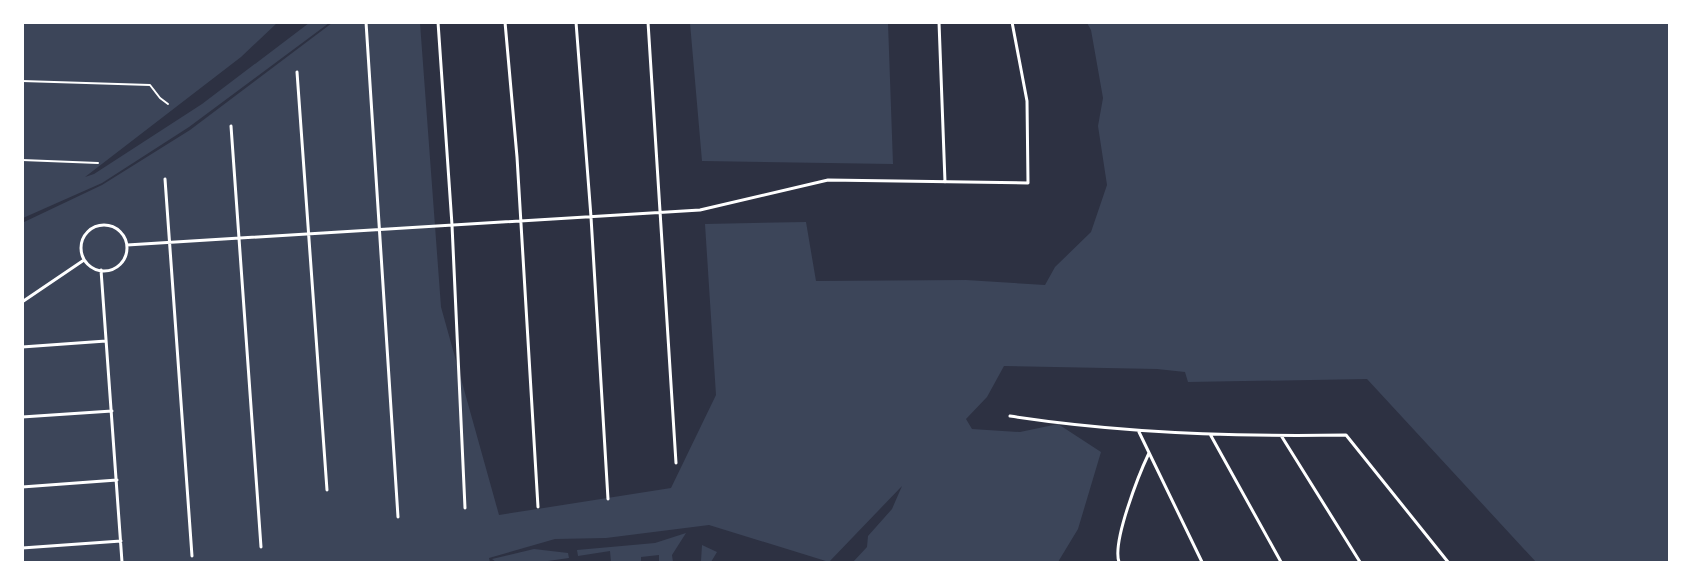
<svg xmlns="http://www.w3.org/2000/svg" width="1692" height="585" font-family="Rubik,sans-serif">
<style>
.green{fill:#3c4559}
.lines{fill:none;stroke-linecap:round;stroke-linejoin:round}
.service{stroke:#fff;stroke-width:2}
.minor{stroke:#fff;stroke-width:3}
</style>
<rect width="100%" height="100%" fill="#2d3142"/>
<!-- green -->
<path class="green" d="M23 23H277L241 57 85 177 94 174 202 104 309 23H329L189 127 102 183 23 218Z
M332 23H420L441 307 499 515 671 488 716 395 705 224 806 222 816 281 966 280 1045 285 1055 267 1091 232 1107 185 1098 126 1103 98 1091 30 1087 23H1669V562H1536L1367 379 1188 382 1185 372 1157 369 1004 366 987 397 966 419 972 429 1020 432 1058 424 1101 452 1078 529 1058 562H853L867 547 868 536 892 509 902 486 829 562 709 525 606 538 555 539 489 558 490 562H23L22 223 102 185 190 130Z
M690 23H888L893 164 702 161Z
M686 533 672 555 673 562H659V555L641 557V562H611L610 551 578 556 577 550 655 543Z
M702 545 717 552 711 562 701 561Z
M534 549 568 553 569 558 541 562H496L492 559Z"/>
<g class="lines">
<!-- service -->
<path class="service" d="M22 81 150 85 160 98 168 104
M22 160 98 163"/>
<!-- minor -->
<path class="minor" d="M366 22 398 517
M438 22 452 225 465 508
M505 22 517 157 538 507
M576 22 591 217 608 499
M648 22 676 463
M939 22 945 182
M297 72 327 490
M231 126 261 547
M165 179 192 556
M81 248a23 23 0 1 1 46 0a23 23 0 1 1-46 0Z
M127 245 700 210 828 180 1028 183 1027 101 1012 22
M101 270 122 562
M22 302 84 260
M22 347 106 341
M1010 416C1121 433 1233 437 1346 435L1448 562
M22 417 112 411
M1139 432 1202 562
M1210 434 1281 562
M1282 437 1360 562
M22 487 117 480
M22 548 121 541
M1119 562C1112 542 1139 474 1149 453"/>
</g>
<!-- border -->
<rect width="1692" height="585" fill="none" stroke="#ffffff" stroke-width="48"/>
</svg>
